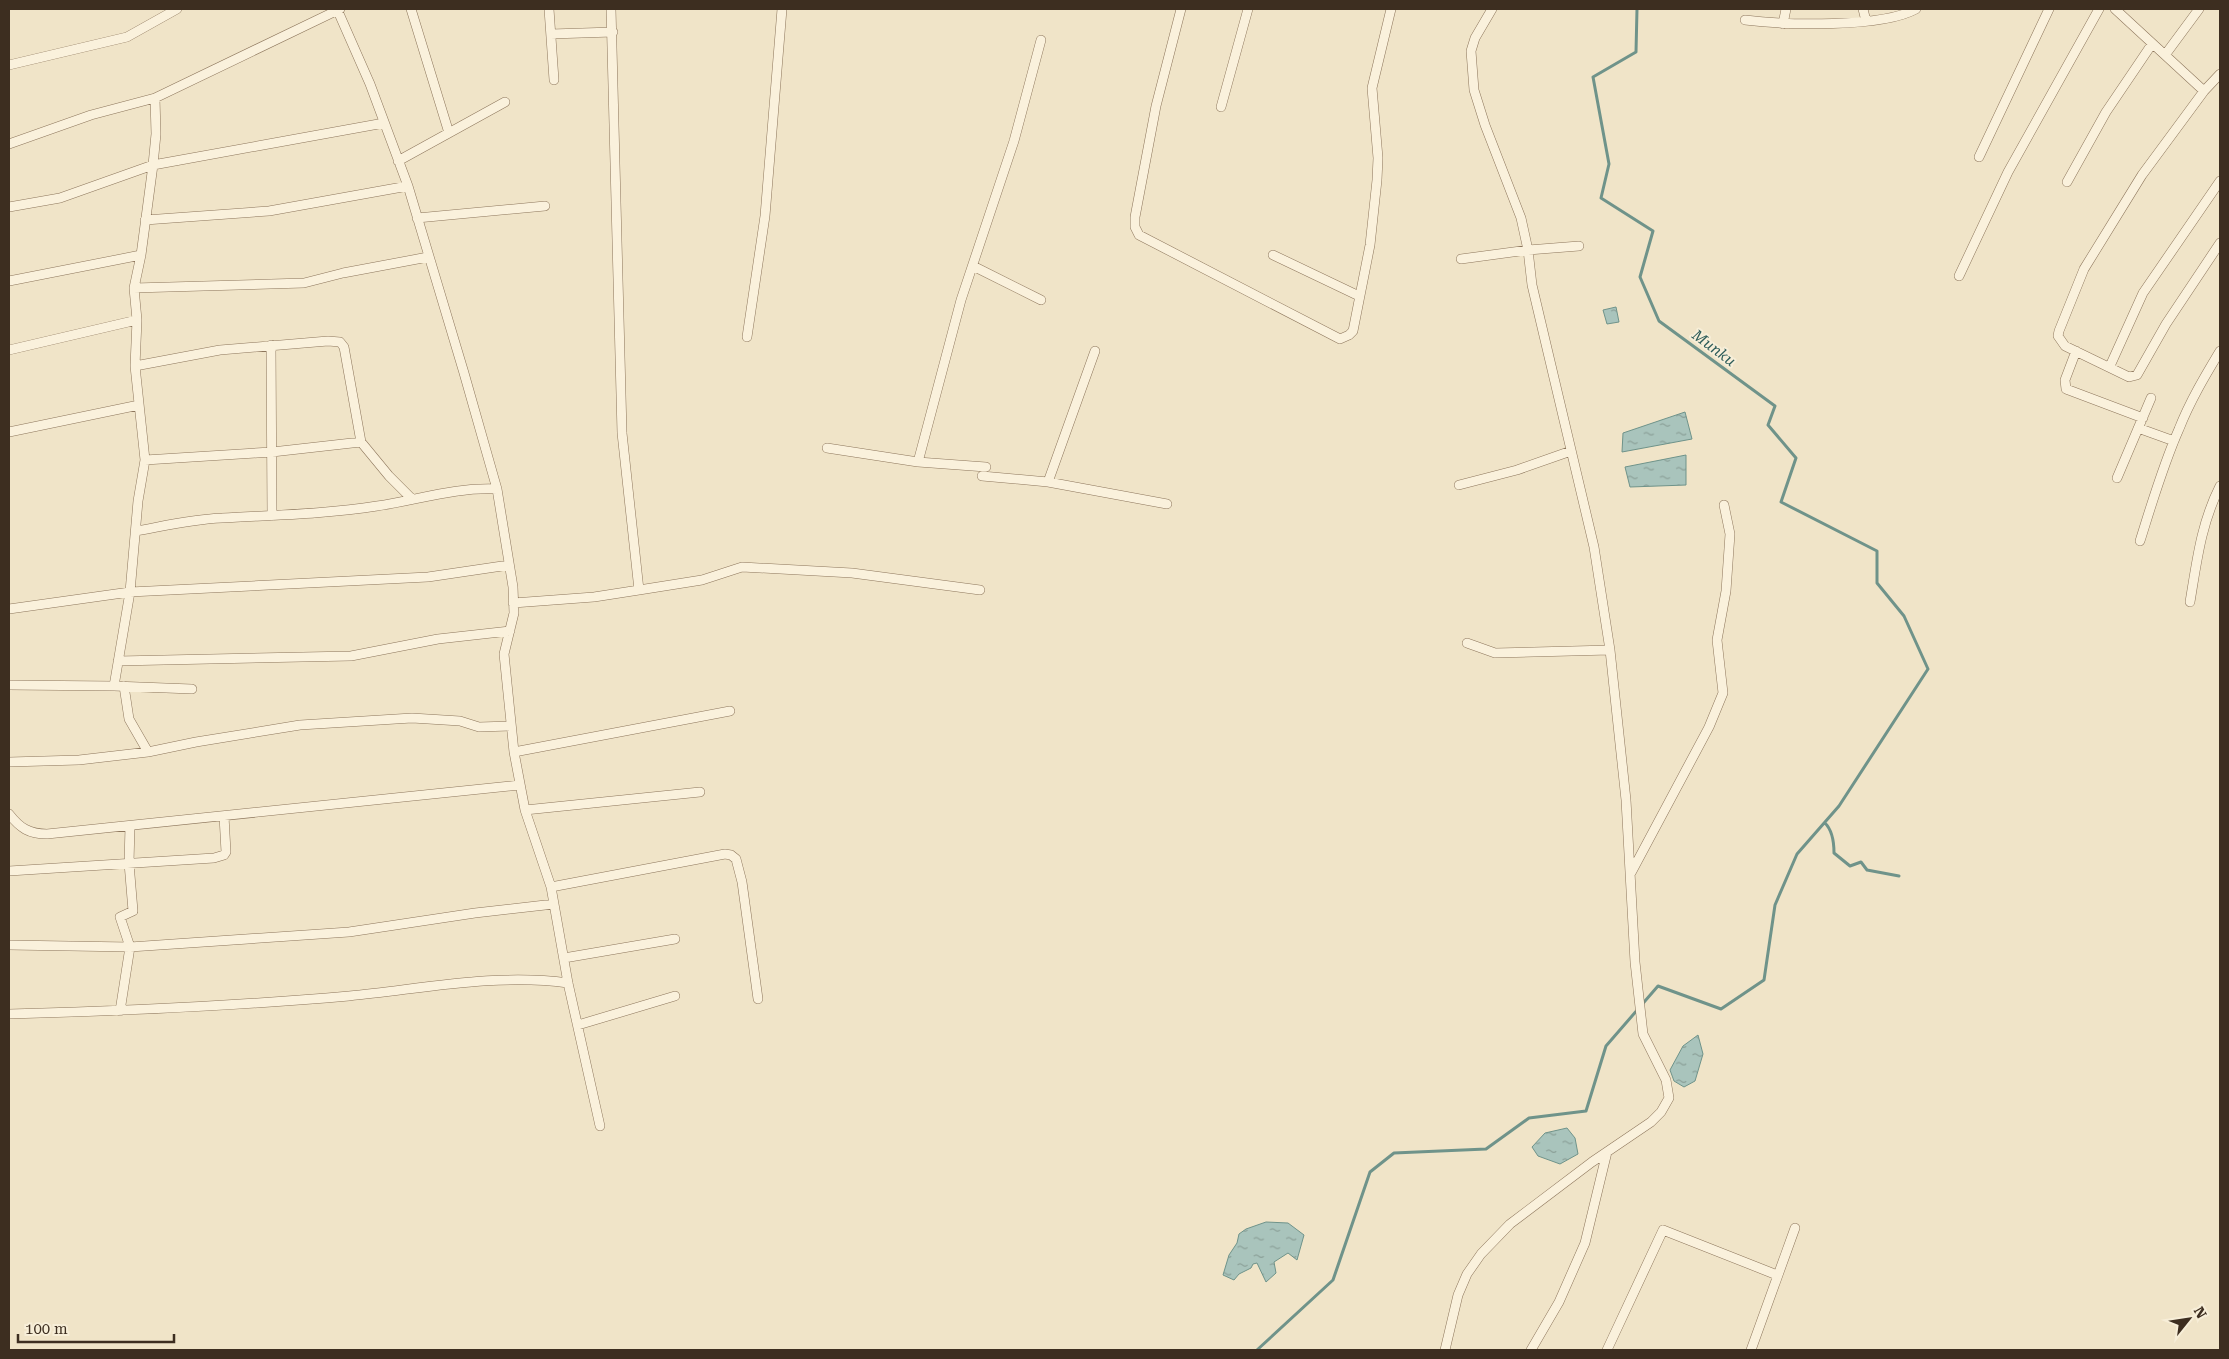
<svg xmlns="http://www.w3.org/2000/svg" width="2229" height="1359" font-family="'Roboto Serif',serif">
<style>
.water{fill:url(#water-ripples);stroke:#6f938a}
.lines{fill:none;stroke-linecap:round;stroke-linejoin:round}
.stream{stroke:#6f938a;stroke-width:3}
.minor-casing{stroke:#8d765c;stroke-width:10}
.minor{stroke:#faf1dc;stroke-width:9}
.labels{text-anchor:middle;stroke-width:4;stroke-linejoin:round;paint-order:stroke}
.water-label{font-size:15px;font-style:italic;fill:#2f5d5a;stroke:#f7eed8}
</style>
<defs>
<pattern id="water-ripples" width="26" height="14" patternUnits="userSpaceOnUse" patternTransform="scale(1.25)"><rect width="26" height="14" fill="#a9c4bc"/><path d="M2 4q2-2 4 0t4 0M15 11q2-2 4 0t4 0" fill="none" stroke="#8ba098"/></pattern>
</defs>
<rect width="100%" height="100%" fill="#f0e4c8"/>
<!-- water -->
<path class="water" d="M1616 307 1619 322 1607 324 1603 310Z
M1685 412 1692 439 1622 452 1623 433Z
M1686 455V485L1630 487 1625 467Z
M1698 1035 1703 1054 1695 1081 1684 1087 1674 1081 1670 1070 1683 1046Z
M1567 1128 1575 1138 1578 1154 1560 1164 1538 1156 1532 1147 1545 1133Z
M1266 1222 1288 1223 1304 1235 1297 1260 1288 1253 1274 1262 1276 1273 1266 1282 1257 1263 1253 1264 1251 1268 1239 1274 1234 1280 1223 1275 1229 1255 1237 1243 1239 1234 1246 1229Z"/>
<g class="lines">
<!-- stream -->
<path class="stream" d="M1825 823C1832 830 1834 843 1834 853L1850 866 1861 862 1867 870 1899 876
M1257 1350 1333 1280 1370 1172 1394 1153 1486 1149 1529 1118 1586 1111 1606 1046 1658 986 1721 1009 1764 980 1775 905 1797 854 1839 806 1928 669 1904 616 1877 583V551L1781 502 1796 458 1768 425 1775 406 1659 321 1640 277 1653 231 1601 198 1609 164 1593 77 1636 52 1637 9"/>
<!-- minor casing -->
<g class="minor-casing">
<path id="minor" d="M337 9 370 84 408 186 464 373 497 489 513 587 514 613 504 654 514 752 525 810 551 887 568 983 600 1126
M411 9 449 133
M549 9 554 80
M611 9 622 433 639 590
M1181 9 1156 106 1135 217V227L1139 235 1340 339 1349 335 1353 331 1370 245 1377 180 1378 158 1372 88 1391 9
M1863 9 1866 21
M2115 9 2204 91
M1745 20C1785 25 1882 28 1916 9
M1783 24 1786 9
M551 34 613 32
M2165 55 2199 9
M9 65 127 37 177 9
M2220 74 2204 91 2142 175 2084 269 2059 331 2058 336 2065 346 2129 377 2137 375 2166 324 2220 243
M1221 107 1248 9
M9 144 91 115 155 98 340 9
M1979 157 2049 9
M398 161 505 102
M2067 182 2106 112 2152 44
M9 207 60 198 153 165 384 123
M417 218 545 206
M145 220 269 211 408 186
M1273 255 1359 296
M1461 259 1528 250 1579 246
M973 266 1041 300
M1959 276 2008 172 2099 9
M9 281 141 255
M134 288 304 283 343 273 428 257
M747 337 765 216 782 9
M271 345 272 516
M9 350 137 320
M2076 351 2065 380 2066 389 2143 418
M135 366 220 350 328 341 340 342 344 347 361 442 389 476 412 499
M2110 366 2143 293 2220 181
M2138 428 2174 441
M9 432 139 405
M827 448 918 462 986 467
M145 460 272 452 361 442
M918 462 961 300 1014 141 1041 40
M982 476 1048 482 1167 504
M2117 478 2151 398
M1048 482 1095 351
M1459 485 1517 470 1571 451
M136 531C164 526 193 519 222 518 273 515 326 514 377 506 418 500 455 487 497 489
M2140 541C2152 503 2163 465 2179 429 2190 401 2205 376 2220 351
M2190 602C2197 560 2201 524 2220 486
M513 603 594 597 639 590 702 580 742 567 852 573 980 590
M9 609 130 592 428 577 509 565
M1467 643 1495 653 1610 650
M118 661 351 656 438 639 510 631
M9 685 114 686 192 689
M114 686 130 592 138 501 145 460 135 366 137 320 134 288 141 255 153 165 156 134 155 98
M124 686 129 719 148 752
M514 752 730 711
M9 762 79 760 148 752 196 742 300 725 412 718 460 721 479 727 510 726
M525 810 700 792
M9 814C20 828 29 834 47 834L520 785
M9 871 214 858 224 855 226 852 224 816
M1631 873 1709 727 1723 693 1717 640 1726 591 1730 534 1724 505
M551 887 725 854 731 855 736 859 742 882 758 999
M9 945 130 947 349 932 475 913 554 904
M564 958 675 939
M120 1011 130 947 120 917 133 911 129 863 130 826
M9 1014C123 1011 236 1006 349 996 422 989 495 973 568 983
M578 1025 675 996
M1445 1350 1458 1295 1467 1274 1481 1254 1510 1224 1592 1162 1651 1122 1661 1112 1669 1098 1666 1080 1643 1034 1635 962 1626 800 1610 650 1594 547 1532 285 1528 250 1521 218 1485 125 1474 90 1471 51 1475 38 1492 9
M1531 1350 1559 1302 1585 1243 1607 1152
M1607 1350 1663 1230 1777 1275
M1751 1350 1795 1228"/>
</g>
<!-- minor -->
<use href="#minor" class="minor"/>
</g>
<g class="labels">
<!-- water labels -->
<g class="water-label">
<text transform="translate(1714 348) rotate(37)" y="5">Munku</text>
</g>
</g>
<!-- border -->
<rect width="2229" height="1359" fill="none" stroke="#3d2e20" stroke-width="20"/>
<!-- north arrow -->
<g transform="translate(2189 1319) rotate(60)" stroke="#f7eed8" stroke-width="4" paint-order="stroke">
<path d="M0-4L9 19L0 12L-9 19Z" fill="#3d2e20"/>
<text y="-8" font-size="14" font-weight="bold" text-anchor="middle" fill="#3d2e20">N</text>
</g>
<!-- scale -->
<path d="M18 1334v8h156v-8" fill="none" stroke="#3d2e20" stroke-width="2.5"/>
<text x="25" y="1334" font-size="15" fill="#3d2e20" stroke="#f7eed8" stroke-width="4" paint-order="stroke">100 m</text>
</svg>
